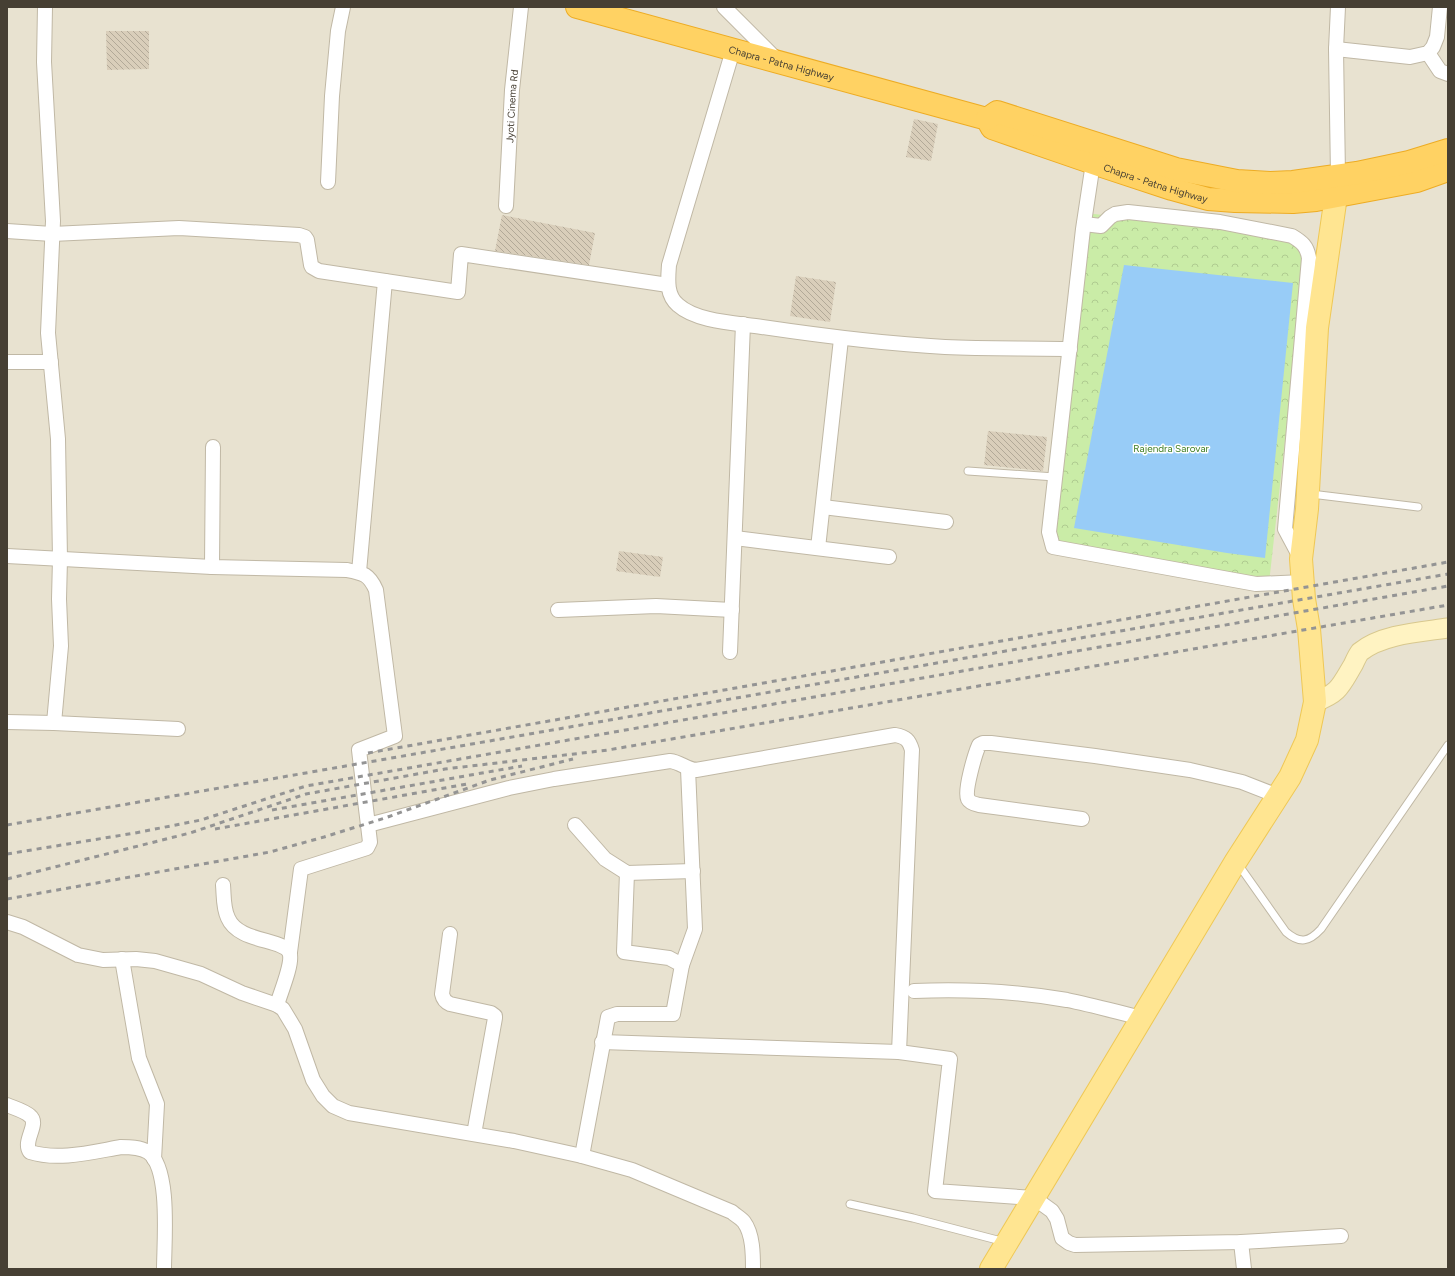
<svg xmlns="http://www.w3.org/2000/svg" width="1455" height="1276" font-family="Figtree,sans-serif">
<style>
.residential{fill:#e8e2d0}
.park{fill:url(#park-crowns)}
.water{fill:#98ccf7}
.building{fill:url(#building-back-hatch)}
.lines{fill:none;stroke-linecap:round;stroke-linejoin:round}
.lane-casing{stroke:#c0b8a5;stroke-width:9}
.street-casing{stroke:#c0b8a5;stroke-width:16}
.secondary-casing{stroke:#d8c88e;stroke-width:21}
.primary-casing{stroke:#efc855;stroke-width:24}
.highway-casing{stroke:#edac24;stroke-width:24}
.lane{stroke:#fff;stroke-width:7}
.street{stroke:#fff;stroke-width:14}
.secondary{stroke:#fff3c2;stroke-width:19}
.primary{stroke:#ffe591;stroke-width:22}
.highway{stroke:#ffd263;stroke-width:22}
.rail{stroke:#949494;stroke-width:3;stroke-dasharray:5 5;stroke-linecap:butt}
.labels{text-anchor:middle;stroke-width:3;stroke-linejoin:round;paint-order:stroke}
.street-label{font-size:10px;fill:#463f33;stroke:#fff}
.park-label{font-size:10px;fill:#3f7d21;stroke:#fff}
</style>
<defs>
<pattern id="park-crowns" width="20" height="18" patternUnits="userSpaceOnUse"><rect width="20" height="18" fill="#caeca7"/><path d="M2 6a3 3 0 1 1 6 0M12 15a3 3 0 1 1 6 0" fill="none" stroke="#afcb90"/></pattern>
<pattern id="building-back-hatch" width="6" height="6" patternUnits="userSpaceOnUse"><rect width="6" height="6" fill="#d9ceba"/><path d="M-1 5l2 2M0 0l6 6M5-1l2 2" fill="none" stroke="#b2a998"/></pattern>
</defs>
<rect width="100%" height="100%" fill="#f3efe3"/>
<!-- residential -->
<path class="residential" d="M7 7H1448V1269H7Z"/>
<!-- park -->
<path class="park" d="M1086 213 1287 237 1306 254 1269 583 1047 546Z"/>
<!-- water -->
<path class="water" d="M1124 265 1293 283 1265 558 1227 553 1074 528Z"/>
<!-- building -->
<path class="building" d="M106 31H149V69L107 70Z
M914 119 938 124 931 161 906 157Z
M502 215 595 233 589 265 495 251Z
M796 276 836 282 830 322 790 316Z
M988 431 1047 437 1043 471 984 465Z
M619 551 663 557 660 577 616 571Z"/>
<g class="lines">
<!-- lane casing -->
<g class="lane-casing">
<path id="lane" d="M968 471 1055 477
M1311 494 1418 507
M1238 864 1286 932C1300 944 1309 942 1321 929L1448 745
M850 1204 913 1218 1005 1242"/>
</g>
<!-- street casing -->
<g class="street-casing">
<g id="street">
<path d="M45 7 44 62 53 221 48 333 58 439 60 559 59 599 61 646 54 723"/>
<path d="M724 7 777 60"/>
<path d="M1338 7 1336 49 1338 176"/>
<path d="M1336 49 1410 57 1428 53 1433 47 1437 37 1440 7"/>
<path d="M733 50 669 265C668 279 666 295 678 305 697 322 737 323 762 327 823 336 884 344 945 347 987 349 1028 348 1070 349"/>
<path d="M1428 53 1440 71 1448 74"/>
<path d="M1093 163 1083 229 1049 532 1053 547 1256 584 1303 582"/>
<path d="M328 182 332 96 338 31 343 7"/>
<path id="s1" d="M506 206 512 90 521 7"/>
<path d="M1084 224 1101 226 1110 217 1115 214 1128 212 1220 222 1292 236C1302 242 1307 246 1309 258L1285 529 1301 559"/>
<path d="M7 231 52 234 179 228 299 235 305 237 307 240 311 265 312 267 319 271 458 292 461 254 668 285"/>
<path d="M7 362H51"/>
<path d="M823 507 946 522"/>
<path d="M735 538 889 557"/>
<path d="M818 548 841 339"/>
<path d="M7 556 212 567 347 570C363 573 369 574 376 590L395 736 359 750 370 842 367 848 301 869 290 952"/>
<path d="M212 567 213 447"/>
<path d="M359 572 385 281"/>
<path d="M558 610 656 606 732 610"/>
<path d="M730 652 743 324"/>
<path d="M7 722 54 723 178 729"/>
<path d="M1082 819 979 805C975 804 970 803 968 799 964 791 975 754 979 745L983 743H991L1095 756 1190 770 1242 782 1278 796"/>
<path d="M368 825 509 788 554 779 670 761C680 762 686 769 696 770L895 735C906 737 909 740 912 750L899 1052 950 1059 935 1191 1034 1198 1052 1211 1057 1219 1062 1238 1069 1243 1075 1245 1241 1242 1341 1236"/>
<path d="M575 825 605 859 627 873 693 871"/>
<path d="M223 885C224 896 223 908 228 918 239 944 288 938 290 955 292 966 280 994 277 1005"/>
<path d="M7 922 23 927 78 955 103 960 136 959 155 961 201 974 242 993 277 1005 283 1009 295 1029 313 1080 323 1096 333 1106 349 1113 514 1141 582 1156 632 1170 732 1212C735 1215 741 1218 744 1222 753 1234 753 1255 753 1269"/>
<path d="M450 934 442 994C443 999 445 1002 450 1004L491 1013 495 1016V1018L474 1134"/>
<path d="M122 959 139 1058 157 1104 154 1159"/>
<path d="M682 965 695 929 688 769"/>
<path d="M914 991C966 989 1016 991 1067 1000 1092 1005 1117 1012 1142 1018"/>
<path d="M602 1042 899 1052"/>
<path d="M7 1105C14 1108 25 1111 30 1116 40 1124 22 1141 30 1152 58 1161 92 1152 121 1147 129 1147 140 1147 148 1152 171 1168 164 1243 164 1269"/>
<path d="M582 1156 608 1017 617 1014H673L682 965 669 958 624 952 627 873"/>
<path d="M1241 1242 1244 1269"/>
</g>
</g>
<!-- secondary casing -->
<g class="secondary-casing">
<path id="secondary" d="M1315 702C1339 693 1340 687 1353 665 1355 661 1357 656 1360 652 1382 634 1421 632 1448 628"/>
</g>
<!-- primary casing -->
<g class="primary-casing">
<path id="primary" d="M991 1269 1236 861 1290 777 1307 740 1315 702 1309 629 1304 599 1301 559 1307 509 1317 328 1336 196"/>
</g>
<!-- highway casing -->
<g class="highway-casing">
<g id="highway">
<path id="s2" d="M577 7 987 119 992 128 1102 166 1172 189 1208 199 1235 201 1293 202 1316 200 1417 181 1448 170"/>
<path d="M987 119 997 112 1176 169 1237 181 1270 183 1293 182 1357 173 1409 162 1448 150"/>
</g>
</g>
<!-- lane -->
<use href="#lane" class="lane"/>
<!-- street -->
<use href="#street" class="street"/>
<!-- secondary -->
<use href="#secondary" class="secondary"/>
<!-- primary -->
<use href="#primary" class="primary"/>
<!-- highway -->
<use href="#highway" class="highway"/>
<!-- rail -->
<path class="rail" d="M368 753 1448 562
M272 810 522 766
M7 825 1448 574
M215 829 467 784
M7 854 135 833 201 820 306 786 1448 586
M7 879 190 833 306 794 445 769 608 750 1448 605
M7 899 270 852 324 837 385 818 490 780 573 759"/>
</g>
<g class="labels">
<!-- street labels -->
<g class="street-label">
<text dy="4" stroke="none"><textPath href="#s2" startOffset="212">Chapra - Patna Highway</textPath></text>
<text dy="4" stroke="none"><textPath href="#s1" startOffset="100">Jyoti Cinema Rd</textPath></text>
<text dy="4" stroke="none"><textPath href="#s2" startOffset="608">Chapra - Patna Highway</textPath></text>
</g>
<!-- park labels -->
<g class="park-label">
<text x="1171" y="452">Rajendra Sarovar</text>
</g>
</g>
<!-- border -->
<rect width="1455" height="1276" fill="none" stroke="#463f33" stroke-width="16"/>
</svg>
